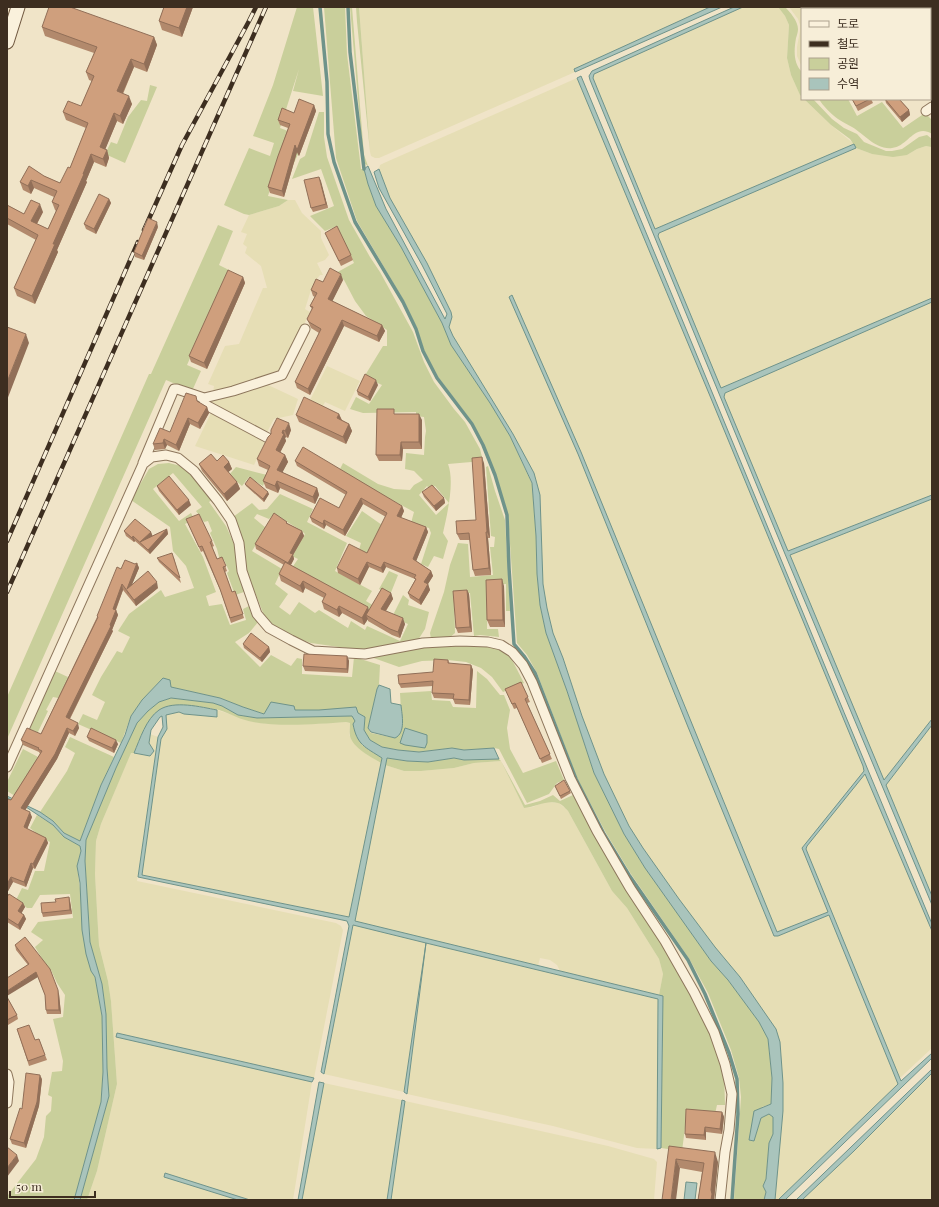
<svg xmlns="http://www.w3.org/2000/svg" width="939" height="1207" font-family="'Playfair Display','Noto Sans KR',serif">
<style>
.farmland{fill:#e6deb5}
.green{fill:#c9cf9b;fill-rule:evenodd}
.water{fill:#a9c4bc;stroke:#6f938a}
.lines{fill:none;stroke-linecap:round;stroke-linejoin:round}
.stream{stroke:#6f938a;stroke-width:3.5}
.minor-casing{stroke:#8d765c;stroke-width:11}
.secondary-casing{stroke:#6f573f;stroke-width:15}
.minor{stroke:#faf1dc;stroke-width:9}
.secondary{stroke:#faf1dc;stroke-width:13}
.rail-casing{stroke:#3d2e20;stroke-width:4.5}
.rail{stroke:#f7eed8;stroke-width:3;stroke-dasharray:9;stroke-linecap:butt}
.wall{fill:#b2896c}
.shaded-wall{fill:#916f58}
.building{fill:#cf9f7d;stroke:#916f58}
</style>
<rect width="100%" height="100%" fill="#f0e4c8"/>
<!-- farmland -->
<path class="farmland" d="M359 7H710L574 69 575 72 379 158H375L371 156 370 152Z
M743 7H778L785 16 789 25 787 58 791 75 802 99H804L831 125 854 144 655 229 593 78 594 74Z
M789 7H806L809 9H802V67L797 56V47L800 31V25L798 19Z
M577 78 710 396 863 766 864 771 802 848 828 912 777 932 581 452 512 296H509L578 454 688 727 774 936H778L829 915 898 1084 778 1200H775L774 1198 783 1111V1083L780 1042 776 1029 740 977 715 947 679 899 643 848 629 826 604 774 582 716 563 658 553 633 547 608 543 584 540 495 534 473 513 434 453 336 449 327 450 323 451 312 427 263 390 198 379 169 380 165 384 163Z
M926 146 931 147 932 149V298L721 389 658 236 659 233 856 148 872 154 907 155 917 149Z
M288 200H295L302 213 321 231V238L329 255 325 260 317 263 323 275H320L314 283 310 293 305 309 310 312 282 370 232 388 213 393 214 386 208 384 225 346 239 344 263 288H267L261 266 245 253 247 247 243 244 247 234 241 232 249 215 279 206Z
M932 302V495L788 551 724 397 725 393Z
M327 366 360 381 345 411 325 402 322 408 309 402Z
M266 384 298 399 293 415 274 419 266 434 209 402 249 391Z
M212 411 266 440 254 465 195 446Z
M932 499V719L884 781 790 555Z
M217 710 254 722 267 724H310L346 722 350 723 349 735 366 754 381 763 350 917 142 875 161 738 167 729 166 715 179 712 184 714 217 717Z
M932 725V896L886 785Z
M150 734 158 737 137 881 336 923 341 926 343 930 314 1078 117 1033V1037L312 1082 293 1200H250L165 1173 164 1177 238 1200H87L97 1171 117 1084 111 1001 108 981 99 945 98 928 95 874 96 841 101 824 131 752 150 756 149 743Z
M501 761 524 808 533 807 544 802 559 803 568 811 612 891 627 908 659 959 663 974 659 995 560 971 557 965 550 960 540 958 538 966 354 921 385 765 404 771H421L454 768 474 763Z
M865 774 932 931V1048L901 1077H899L806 849 807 846 863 775Z
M353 925 658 999 657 1149 637 1148 553 1126 407 1094 423 967 404 1092 324 1074Z
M932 1073V1200H802L854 1151Z
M324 1083 402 1100 387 1200H302Z
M405 1101 608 1146 654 1159 657 1162 654 1200H391Z"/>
<!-- green -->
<path class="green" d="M297 7H313L323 96 293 91 299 69 280 128 288 131 299 152 294 163 279 160 268 196 288 200 279 206 249 215 244 214 224 205 249 148 270 156 274 143 253 136 273 85Z
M324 7H345L347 54 361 169H364L368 184 376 206 401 247 442 323 451 345 490 403 510 436 532 484 536 536 537 574 540 605 546 633 567 691 594 773 624 834 645 868 711 961 728 980 759 1022 768 1039 772 1078 771 1104 762 1107 749 1140 754 1141 761 1118 769 1114 773 1117V1134L769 1143 766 1179 763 1186 766 1192 764 1200 734 1199 741 1097 739 1078 731 1050 708 993 690 960 631 874 606 833 577 778 537 673 527 655 517 643 508 515 496 474 473 423 438 377 424 350 417 328 404 301 357 221 336 158Z
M350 7H352L364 155 368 166 365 164 363 156Z
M356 7H359L370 152 357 22Z
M778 7H785C790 12 798 21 798 29 798 32 797 35 796 38 794 50 793 63 802 72V97L800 95 791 75 787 58 789 25 785 16Z
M150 85 157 87 125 163 105 154 111 142 117 144 128 117 141 100 147 101Z
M804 99H813L832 119 844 128 857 134 864 142 886 151H892L902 149 919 137 927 135 932 139V149L931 147 926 146 917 149 907 155 893 157 872 154 856 148 850 139 831 125Z
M819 99H848L857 116 882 102 903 128 925 113 932 120V134C914 123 908 147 892 148 876 150 864 134 852 127 847 124 842 122 838 119 831 114 823 106 819 99Z
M319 112H324V137L327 157 349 220 370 257 380 272 413 332 424 362 434 382 454 409 465 422 480 449 483 461 448 464C455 482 447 515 443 533L448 541 443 559 434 556 428 567 421 564 431 533 429 528 411 523 414 512 339 471 343 463 378 484 394 489 410 490 414 485 423 480 414 471 405 469 406 453 424 455 425 437 426 431 424 417 416 416V412L363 413 350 409 356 397 369 404 382 385 364 377 383 346H387V330L366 316 355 301 344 280 334 274 354 263 337 226 325 231 310 216 334 206 321 169 292 179 300 159 305 156ZM427 486 430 489 435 486 449 503 436 515 419 495Z
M218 225 233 231 219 265 229 270 187 365 201 371 192 391 166 380 7 739V697L149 374H151Z
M169 463 181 466 192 475 212 500 209 502 226 526 235 546 239 571 244 592 235 595 227 573 229 571 224 560 220 561 217 549 210 533 212 531 208 521 204 522 196 511 202 507 173 473 153 489 179 521 191 513 194 519 185 524 203 557 216 592 206 596 209 606 222 604 230 625 246 620 243 609 249 606 258 622 249 633 235 642 260 667 271 655 291 666 297 658 302 659V674L352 677 354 657 380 665 379 685 377 689 368 728 371 733 395 738 402 730 400 693 431 691 432 700 450 701 453 707 476 708 477 671 487 679 500 695H504L510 710 507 728 510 749 523 773 556 761 564 780 557 783 549 794 527 803 499 749 494 748 464 750 452 748 419 752 398 750 382 747 370 740 364 730 365 717 319 710H295L264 714 243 707 220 698 171 687 163 678 142 700 131 716 121 743 78 724 83 714 97 720 105 702 92 695 101 677 117 651 122 653 130 637 118 631 129 614 161 590 165 597 194 588 186 566 173 551 170 527 131 500 149 469 158 464Z
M488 466 495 491 505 520 510 611H506V584L488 585 487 629H498L499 637 480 635 474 636 470 593H454L455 633 449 638 431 639 430 633 444 592 450 565 458 543 468 544 470 577 493 575 490 547H494L495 537 491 536 486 467Z
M236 467 267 475 263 486 249 477 242 486 229 475Z
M280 494 313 509 307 522 347 543 335 571 372 591 366 601 374 606 371 613 291 569 298 559 292 556 305 534 302 531 274 514 269 519 257 514 254 518 266 528 252 551 282 569 275 584 288 594 279 607 290 615 299 602 315 613 319 610 348 628 351 621 365 630 367 626 400 641 408 624 392 617 403 595 409 600 408 605 429 612 425 629 418 640 402 644 364 649H353L311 643 291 636 266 620 247 573 244 553 233 517 252 503 259 510 267 509Z
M362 511 382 525 368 554 359 550 361 543 346 536Z
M389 571 398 575 390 595 379 589Z
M488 644 500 650 511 658 524 683 503 692 492 677 481 668 466 662 448 660 422 661 399 667 368 656 415 648 448 645Z
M55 671 70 678 58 698 53 697 46 710 48 711 37 734 28 730Z
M171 698 213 703 222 706 238 715 257 718 352 716 355 721 362 745 382 757 381 763C371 757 353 748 350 736 349 732 350 727 350 723L346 722C318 724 281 727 253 722 241 720 231 714 219 710 203 706 186 705 170 706L144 729 134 753H131L101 824 96 841 95 874 98 928 99 945 108 981 111 1001 117 1084 97 1171 87 1200H80L109 1096 107 1068 106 1014 102 984 90 942 85 861 86 840 116 768 137 723 148 711 159 702Z
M70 737 114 757 101 785 80 841 64 833 53 821 40 812 67 771 75 753 65 747Z
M23 749 40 758 15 796 7 791V782Z
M387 758 407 761 428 762 454 758 464 760 499 759 501 761 525 805 540 801 553 795 560 801 573 795 609 859 692 994 716 1047 724 1073 725 1105H717L715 1114 687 1113 682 1151 661 1148 663 997 659 995 663 974 659 959 627 908 612 891 568 811C565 808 562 804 558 803 546 800 536 807 524 808L501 761 474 763 454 768 421 771H404L385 765Z
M37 815 53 825 64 837 80 846 81 851 77 866 91 971 95 977 102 1016 103 1072 101 1102 74 1200H7L8 1195 36 1159 44 1137 46 1116 51 1111 52 1097 48 1095 52 1072 62 1071 63 1061 53 1019 63 1017 65 995 57 983 51 970 47 972 44 962 35 947 43 940 31 932 38 922 73 918 70 894 40 895 32 908H27L16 900 22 888 28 890 35 871H44L50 842 35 834V832L30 828Z"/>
<!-- water -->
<path class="water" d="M710 7H722L575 72 574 69Z
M734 7H743L594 74 593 78 655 229 854 144 856 148 659 233 658 236 721 388 932 298V302L725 393 724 397 788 551 932 495V499L790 555 884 780 932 719V725L886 785 932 896V905L785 554 590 80 589 76 592 71Z
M581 76C699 358 814 642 932 924V931L865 774 807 846 806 849 901 1081 932 1053V1058L785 1200H778L898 1084 829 915 778 936H774L688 727 578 454 509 297 512 295 581 452 777 932 828 912 802 848 864 771 863 766 710 396 577 78Z
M368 166 386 209 445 319 447 314 422 265 379 188 374 172 379 169 390 198 427 263 451 312 452 317 449 327 453 336 513 434 534 473 540 495 543 584 547 608 553 633 563 658 582 716 604 774 629 826 643 848 679 899 715 947 740 977 776 1029 780 1042 783 1083V1111L775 1200H764L766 1192 763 1186 766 1179 769 1143 773 1134V1117L769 1114 761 1118 754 1141 749 1140 754 1111 771 1104 772 1078 768 1039 759 1022 728 980 711 961 645 868 624 834 594 773 567 691 546 633 540 605 537 574 536 536 532 483 510 436 490 403 451 345 442 323 401 247 376 206 368 184 364 169Z
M163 678 170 680 171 687 220 698 243 707 264 714 271 702 294 706 295 710H319L356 707 358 713 365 717 364 730 370 740 382 747 398 750 419 752 452 748 464 750 494 748 499 759 464 760 454 758 428 762 407 761 387 758 355 921 663 996 661 1148 657 1149 658 999 426 943 407 1094 404 1092 426 943 353 925 324 1074 321 1072 349 926 347 921 138 877 158 737 163 727 162 716 160 717 151 730 149 743 154 751 150 756 134 753C140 739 146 719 159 710 174 700 201 707 217 710V717L184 714 179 712 166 715 167 729 161 739 142 875 349 917 382 758C365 747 357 745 353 724L355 721 352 716 257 718 238 715 222 706 213 703 171 698 159 702 148 711 137 723 116 768 86 840 85 861 90 942 102 984 106 1014 107 1068 109 1096 80 1200H74L101 1102 103 1072 102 1016 95 977 91 971 86 954 82 930 80 883 77 866 81 851 80 846 64 837 53 825 26 807 7 798V796L40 812 53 821 64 833 80 841 101 785 125 735 131 716 142 700Z
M379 685 390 689 391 703 401 705C402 715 406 733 395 738L371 732 368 728 377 689Z
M405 728 427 735V743L425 748 405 745 400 743Z
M117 1033 314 1078 312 1082 116 1037Z
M932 1069V1073L854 1151 802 1200H796Z
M319 1082 324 1083 302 1200H298Z
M402 1100 405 1101 391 1200H387Z
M165 1173 250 1200H238L164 1177Z
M686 1182 697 1183 695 1200H684Z"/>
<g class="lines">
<!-- stream -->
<path class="stream" d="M320 7 327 82 328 134 334 162 355 222 403 302 416 329 423 351 437 378 472 424 483 445 495 475 507 515 509 568 514 644 524 656 535 673 576 779 604 834 629 875 688 960 705 994 729 1053 737 1079 738 1114 732 1200
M348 7 350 52 364 169"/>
<!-- minor casing -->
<g class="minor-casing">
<path id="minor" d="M926 111 932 107
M204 398V404L268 438
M143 463 174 389H177L204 398 233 391 282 375 305 329
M7 767 143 464 152 457 166 455 178 458 194 471 218 501 231 520 239 543 242 571 257 614 269 628 291 640 313 651 365 654 423 643 460 641 488 642 501 645 512 652 523 665 532 682 570 778 597 831 630 888 665 941 694 992 714 1032 725 1064 732 1094 729 1130 725 1152 720 1200
M7 1074 9 1082 7 1103"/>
</g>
<!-- secondary casing -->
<g class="secondary-casing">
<path id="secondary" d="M7 42 18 7"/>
</g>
<!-- minor -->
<use href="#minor" class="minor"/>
<!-- secondary -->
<use href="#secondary" class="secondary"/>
<!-- rail casing -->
<g class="rail-casing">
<path id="rail" d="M144 230 182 145 249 21 256 7
M7 541 138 242
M7 592 266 7"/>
</g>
<!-- rail -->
<use href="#rail" class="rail"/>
</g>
<!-- wall -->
<path class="wall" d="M164 7H193L182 37 162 30 159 21Z
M42 27 154 37 157 45 147 72 134 67 123 94 132 104 123 124 117 121 105 149 107 150 109 158 106 167 94 162 86 181 87 182 57 250 58 252 35 304 17 296 14 288 36 240 7 224V205L24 214 43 212 37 224 48 229 56 211 55 210 52 202 54 197 34 188 31 194 23 190 20 182 44 176 60 183 70 168 86 128 66 120 63 112 81 106 92 81 89 80 86 72 94 53 45 36Z
M852 99H871L873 103 858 111Z
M885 99H899L909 110 910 115 902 122 886 103Z
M314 105 316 111 299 156 297 152 284 197 270 193 268 187 288 128 280 125 278 120Z
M319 177 328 208 313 212 311 208Z
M109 199 111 203 96 234 86 229 84 224Z
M158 227 144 260 135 257 134 252Z
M325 233 351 255 353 260 341 266Z
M243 277 245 283 207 369 191 362 189 356Z
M343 280 332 301 382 325 385 331 379 342 344 326 310 395 297 388 295 382 319 333 311 328 307 319 312 309 310 306 315 297 313 296 311 290 323 282Z
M378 385 370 401 358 395 357 391Z
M198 402 207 407 209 413 200 429 190 424 179 451 167 445 165 449 155 450 153 444 170 432Z
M339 414 342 420 349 424 352 431 346 444 299 422 296 415Z
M396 414 422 420V449H403L402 461H379L376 455Z
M271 430H291L288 438 286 437 285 438 286 441 280 452 285 455 288 462 282 472 317 488 319 495 315 504 280 488 278 493 266 488 263 481 268 470 259 466 257 459 271 434Z
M217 461 229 462 232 469 228 472 237 482 240 489 227 501 202 471 199 464Z
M295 461 402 506 404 511 401 518 426 527 428 532 416 561 431 571 433 576 428 584 430 590 421 605 410 598 408 593 415 580V579L386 567 383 573 369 567 360 585 338 573 337 568 367 553 386 517 363 504 345 536 326 525 324 529 312 522 310 517 339 508 346 495 297 466Z
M484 463 490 538H488L491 575 475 576 473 570 470 540H460L457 534 476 520Z
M245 484 269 494 264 502 246 486Z
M157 486 191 505 179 515 159 491Z
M422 492 444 498 445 503 436 511 424 497Z
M186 519 212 541 214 546 212 547 217 559 222 557 227 571 225 572 232 592 235 591 244 618 231 623 221 592 203 551 201 552Z
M287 522V523L302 531 304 536 293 555 294 559 291 565 369 610 391 593 393 599 386 611 405 624 400 638 392 635 368 621V619L364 625 342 613 339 617 324 609 322 602 324 598 305 588 303 593 281 581 279 574 284 565 256 549 255 544Z
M167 529 168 534 150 554 135 541 134 542 126 536 124 531 151 532 152 536Z
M157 558H174L181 583 159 562Z
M137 563 139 568 132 584 158 588 136 606 123 590 116 610 118 615 112 630 113 631 70 719 79 728 75 736 69 733 57 759 25 810 32 817 27 829 46 838 48 843 35 869 33 868 26 887 13 882 7 893 11 800 40 754 39 752 23 745 21 740 41 734 97 617V616L121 569Z
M504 586 505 627H490L487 620Z
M467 590 469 594 472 632 458 633 456 628Z
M243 644 269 647 270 652 262 662 244 648Z
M347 656 349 661 348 673 305 671 303 666Z
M448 660 450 664 471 665 473 670 470 705 455 704 453 699 434 698 432 693 433 686 401 688 399 684 433 672Z
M521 682 530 702 527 703 552 759 542 763 517 708 514 709 505 689Z
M87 737 118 744 114 753 89 741Z
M555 786 570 791 571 793 561 799Z
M7 897 23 903 25 907 21 913 24 915 26 919 20 930 7 922Z
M69 897 70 901 72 914 43 917 42 913 56 902Z
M15 945 59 994 61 1014H47L46 1010 45 995 38 977 7 978 28 965 16 950Z
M7 997 17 1015 18 1019 8 1025 7 1023Z
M17 1029 35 1040 39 1039 47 1060 29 1066Z
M42 1079 39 1106 26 1148 12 1144 10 1139 22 1109Z
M722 1112 724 1117 722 1134 706 1132V1140L686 1138 685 1134Z
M669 1146 718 1162 714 1200H698L702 1172 680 1168Z"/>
<!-- shaded-wall -->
<path class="shaded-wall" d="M187 7H193L182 37 179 28Z
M154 37 157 45 147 72 144 64Z
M131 59 134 67 120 99 117 91Z
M129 96 132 104 123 124 120 116Z
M314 105 316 111 299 156 297 152 284 197 282 191 295 145Z
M909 110 910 115 902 122 900 117Z
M114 113 117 121 103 155 100 147Z
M107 150 109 158 106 167 103 159Z
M91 154 94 162 86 181 87 182 57 250 58 252 35 304 32 296 53 244Z
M319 177 321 181 328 208 326 204Z
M31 180 34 188 31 194 28 186Z
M109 199 111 203 96 234 94 229Z
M40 204 43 212 34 229 31 221Z
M157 222 158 227 144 260 142 256Z
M341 274 343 280 330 306 328 299Z
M243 277 245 283 207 369 204 363Z
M342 320 344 326 310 395 308 389Z
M382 325 385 331 379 342 377 336Z
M26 334 29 343 7 400V382Z
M376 380 378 385 370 401 368 397Z
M207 407 209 413 200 429 198 423Z
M339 414 342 421 337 418Z
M419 414 422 420V449L419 442Z
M188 418 190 424 179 451 176 445Z
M289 423 291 430 288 438 285 431Z
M349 424 352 431 346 444 343 437Z
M283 430 286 437 285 438 286 441 278 457 276 450Z
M164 439 167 445 165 449 163 443Z
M401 442 403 449 402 461 400 455Z
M285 455 288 462 280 477 277 470Z
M482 457 484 463 490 538 487 532Z
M229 462 232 469 226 474 224 467Z
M277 481 280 488 278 493 275 486Z
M237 482 240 489 227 501 224 494Z
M317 488 319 495 315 504 313 497Z
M268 492 269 494 264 502 263 499Z
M361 498 363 504 345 536 343 530Z
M444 498 445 503 436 511 434 506Z
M189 500 191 505 179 515 177 510Z
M402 506 404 511 399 522 397 516Z
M324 520 326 525 324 529 323 524Z
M426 527 428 532 415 564 413 559Z
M167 529 168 534 150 554 148 550Z
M302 531 304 536 293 555 294 559 289 568 288 563 290 553Z
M151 532 153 537 140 542Z
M486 532 488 538 491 575 489 568Z
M133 536 135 541 134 542 132 538Z
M367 562 369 567 360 585 358 579Z
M384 562 386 567 383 573 381 568Z
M137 563 139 568 128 594 127 589Z
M431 571 433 576 426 587 424 582Z
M502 579 504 586 505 627 503 620Z
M303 581 305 588 303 593 300 586Z
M157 582 158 588 136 606 134 600Z
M122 584 123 590 114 614 113 609Z
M428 584 430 590 421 605 419 600Z
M467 590 469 594 472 632 470 627Z
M391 593 393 599 383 615 381 609Z
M339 606 342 613 339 617 337 610Z
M368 607 370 614 366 615 368 619 364 625 362 618Z
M116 610 118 615 112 630 113 631 68 722 66 717 110 625Z
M403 618 405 624 400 638 398 632Z
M269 647 270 652 262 662 260 658Z
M347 656 349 661 348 673 347 669Z
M471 665 473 670 470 705 469 700Z
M78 723 79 728 75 736 73 731Z
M67 728 69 733 57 759 23 814 21 808Z
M116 740 118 744 114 753 112 748Z
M30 812 32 817 26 832 24 827Z
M46 838 48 843 35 869 33 864Z
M31 863 33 868 26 887 24 882Z
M11 877 13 882 7 893V884Z
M69 897 70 901 72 914 70 910Z
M23 903 25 907 20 916 18 911Z
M24 915 26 919 20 930 18 925Z
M36 972 38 977 7 996V991Z
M58 990 59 994 61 1014 59 1010Z
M40 1075 42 1079 39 1106 26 1148 24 1143Z
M722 1112 724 1117 722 1134 720 1129Z
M705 1127 706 1132V1140L704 1135Z
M715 1152 718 1162 714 1200H711V1190Z
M17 1155 19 1161 7 1177V1168Z
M676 1159 680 1168 676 1200H671Z"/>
<!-- building -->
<path class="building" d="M49 7H70L154 37 144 64 131 59 117 91 129 96 120 116 114 113 100 147 107 150 103 159 91 154 83 174H84L53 244H55L32 296 14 288 38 235 7 218V205L24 214 31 200 40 204 31 221 48 229 59 205 52 202 57 191 31 180 28 186 20 182 29 166 44 176 60 183 68 167 70 168 88 123 63 112 68 101 81 106 94 76 86 72 97 47 42 27Z
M164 7H187L179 28 159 21Z
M904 7H916L917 9H905Z
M930 33 932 37V62L930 58Z
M299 99 314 105 297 150 295 145 282 191 268 187 278 156 290 124 278 120 282 108 294 113Z
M852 99H870L856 106Z
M885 99H899L909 110 900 117Z
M319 177 326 204 311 208 304 180Z
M99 194 109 199 94 229 84 224Z
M148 218 157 222 142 256 134 252Z
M337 226 351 255 339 261 325 233Z
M330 268 341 274 328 299 382 325 377 336 342 320 308 389 295 382 321 329 309 322 307 319 313 307 310 306 317 293 311 290 316 279 323 282Z
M228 270 243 277 204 363 189 356Z
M7 327 26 334 7 382Z
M365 374 376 380 368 397 357 391Z
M186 393 196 396 197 401 207 407 198 423 188 418 176 445 164 439 163 443 153 444 160 428 170 432Z
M304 397 339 414 337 418 349 424 343 437 296 415Z
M377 409H394V414H419V442H401L400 455H376Z
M277 418 289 423 285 431 283 430 282 433 284 434 276 450 285 455 277 470 317 488 313 497 277 481 275 486 263 481 270 466 257 459 268 437 271 434V430Z
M303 447 402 506 397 516 426 527 413 559 431 571 424 582 428 584 419 600 408 593 416 579 414 578 416 575 384 562 381 568 367 562 358 579 337 568 349 544 367 553 387 513 361 498 343 530 324 520 323 524 310 517 320 498 339 508 347 492 295 461Z
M211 454 217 461 223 455 229 462 224 467 237 482 224 494 199 464Z
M482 457 487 532H486L489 568 473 570 469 533 457 534 456 521 476 520 472 458Z
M169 476 189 500 177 510 157 486Z
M250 477 268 492 263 499 245 484Z
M432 485 444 498 434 506 422 492Z
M274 513 287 522 286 523 302 531 290 553 293 554 288 563 255 544Z
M199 514 212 541 210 542 217 559 222 557 226 566 223 567 232 592 235 591 243 614 230 618 220 589 202 546 199 547 186 519Z
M135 519 151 532 140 542 167 529 148 550 133 536 132 538 124 531Z
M172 553 180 578 157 558Z
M125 560 135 564 137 563 127 589 148 571 157 582 134 600 122 584 113 609 116 610 110 625 111 626 66 717 78 723 73 731 67 728 55 754 21 808 30 812 24 827 46 838 33 864 31 863 24 882 11 877 7 884V799L11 800 42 751 38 749 39 748 21 740 27 728 41 734 98 617 97 616 117 567 121 569Z
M285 562 368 607 362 618 339 606 337 610 322 602 326 594 303 581 300 586 279 574Z
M502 579 503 620H487L486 580Z
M382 588 391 593 381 609 403 618 398 632 390 629 366 615Z
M467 590 470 627 456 628 453 591Z
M251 633 269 647 260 658 243 644Z
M304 654 347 656V669L303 666Z
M434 659 448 660V663L471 665 469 700 453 699 454 694 432 693 433 681 399 684 398 675 433 672Z
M521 682 528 697 525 699 550 754 540 759 515 703 512 704 505 689Z
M91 728 116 740 112 748 87 737Z
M564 780 570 791 560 796 555 786Z
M9 894 23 903 18 911 24 915 18 925 7 918V897Z
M69 897 70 910 42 913 41 903 56 902 55 899Z
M25 937 50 969 58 990 59 1010H46L45 995 36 972 7 991V977V978L29 964 15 945Z
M7 997 17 1015 7 1020Z
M29 1025 35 1040 39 1039 45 1055 28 1061 17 1029Z
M26 1073 40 1075 37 1102 24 1143 10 1139 20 1108 22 1109Z
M686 1109 722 1112 720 1129 705 1127 704 1135 685 1134Z
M669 1146 715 1152 711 1190 712 1194 711 1200H698L704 1163 676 1159 671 1200H662Z
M7 1147 17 1155 7 1168Z"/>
<!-- border -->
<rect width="939" height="1207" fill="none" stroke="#3d2e20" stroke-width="16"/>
<!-- legend -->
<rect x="801" y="8" width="130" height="92" fill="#f7eed8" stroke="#ada18e"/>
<rect x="809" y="21" width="20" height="6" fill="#faf1dc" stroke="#ada18e"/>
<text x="837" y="28" font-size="12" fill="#3d2e20">도로</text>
<rect x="809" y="41" width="20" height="6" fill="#3d2e20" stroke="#ada18e"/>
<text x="837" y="48" font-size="12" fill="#3d2e20">철도</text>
<rect x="809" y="58" width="20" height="12" fill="#c9cf9b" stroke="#ada18e"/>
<text x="837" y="68" font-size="12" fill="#3d2e20">공원</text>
<rect x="809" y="78" width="20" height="12" fill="#a9c4bc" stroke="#ada18e"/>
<text x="837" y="88" font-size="12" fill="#3d2e20">수역</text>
<!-- scale -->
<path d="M10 1191v6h85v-6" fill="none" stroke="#3d2e20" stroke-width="2"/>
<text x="16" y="1191" font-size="12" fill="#3d2e20" stroke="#f7eed8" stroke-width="3" paint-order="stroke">50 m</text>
</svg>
